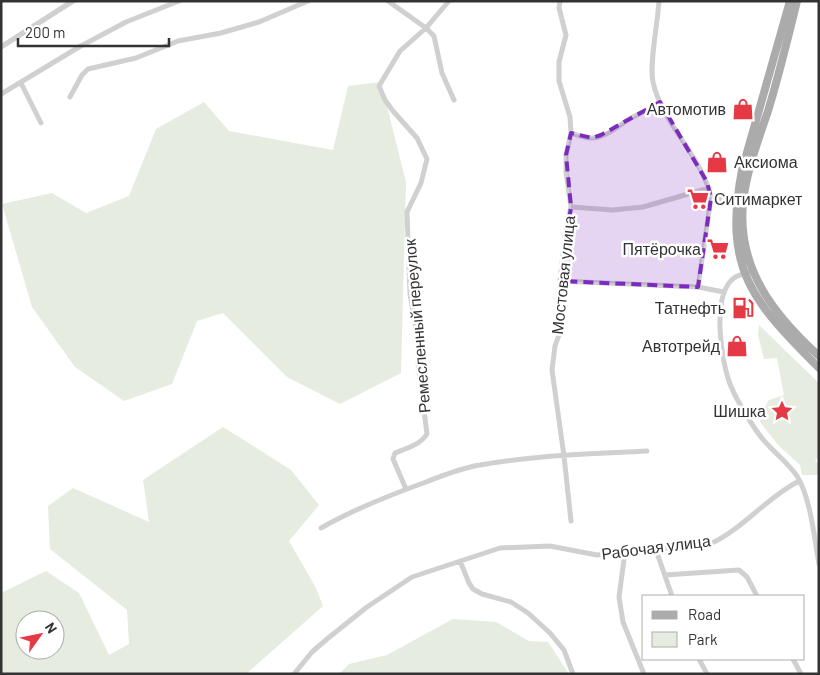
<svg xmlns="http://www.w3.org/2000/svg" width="820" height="675" font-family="Barlow,sans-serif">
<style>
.green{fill:#e6ecdf;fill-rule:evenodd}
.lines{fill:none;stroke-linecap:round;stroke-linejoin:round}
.minor{stroke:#d0d0d0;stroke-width:5}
.tertiary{stroke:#d0d0d0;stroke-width:5.5}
.primary{stroke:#ababab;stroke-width:8}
.marked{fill:#7b2cbf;fill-opacity:0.2;stroke:#7b2cbf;stroke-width:4;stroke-dasharray:10 6;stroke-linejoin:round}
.labels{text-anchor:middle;stroke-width:5;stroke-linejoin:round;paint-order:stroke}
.poi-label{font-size:16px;fill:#333;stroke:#fff;text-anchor:end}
.street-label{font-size:16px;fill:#333;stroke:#fff}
</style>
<rect width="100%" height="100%" fill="#fff"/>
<!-- green -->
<path class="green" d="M381 82 406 182 401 373 340 404 287 377 223 313 197 321 172 384 124 401 75 367 32 307 2 204 52 193 86 213 129 196 156 129 204 102 229 131 333 150 348 86Z
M759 325 819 383V458L815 460 819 465V475H802L800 465 778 445 760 422V409L765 407 769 400 784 395 777 358 764 359 758 335Z
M223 427 291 470 319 505 289 541 316 588 323 606 246 674H1V593L46 571 79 593 109 655 129 644 127 610 50 549 48 506 73 488 149 522 143 480ZM25 620H55V650H25Z
M453 619 496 622 529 641 548 642 569 674H339L349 664 387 655Z"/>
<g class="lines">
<!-- minor -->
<path class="minor" d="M388 1 426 28 449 1
M560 1 559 8 566 35 559 62V81L570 117 571 133 566 155V173L571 207 566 227 560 281 562 313 560 332 555 346 552 370 564 456 571 521
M659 1C658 22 649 64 653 82 662 124 703 157 711 198
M21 83 41 123
M1 94 79 47 126 22 179 1
M70 97 82 75 88 69 136 58 178 41 221 33 259 22 308 1
M571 133C577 135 584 138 590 138 603 139 616 128 626 121 637 114 649 110 660 102
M571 207 613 210 643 207 709 188
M752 271C746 273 739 275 734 278 711 295 721 360 730 384 736 399 749 420 758 433 769 449 786 460 797 476 811 499 814 537 819 564
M560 281 698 287 724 292
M698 287 711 198 731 199
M406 489 393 459 395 453C407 448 420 445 427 434L418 363V340L410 294 407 212 421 183 427 159 417 138 393 111 385 100 379 86 400 51 426 28 434 36 442 73 454 100
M321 528C354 509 390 495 426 482 444 475 461 468 480 465 535 455 591 454 647 451
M656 550 672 596
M625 552 619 597 623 622 644 674
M460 561 469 583 473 589 482 594 511 602 528 613 550 633 564 650 573 674
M665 575 739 570 747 577 757 596
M699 659 707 674
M793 659 801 674
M294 674 312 652 327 639 367 607 412 577 500 548 550 546 597 555 710 544C743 529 766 498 799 481"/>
<!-- tertiary -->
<path class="tertiary" d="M1 47 73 1"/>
<!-- primary -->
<path class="primary" d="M790 1 742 170C723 269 752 301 819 368
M797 1C788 38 779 75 768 111 758 141 746 172 743 203 737 268 773 314 819 356"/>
</g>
<!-- marked area -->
<path class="marked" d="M660 102 707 182 711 198 698 287 560 281 571 207 566 155 571 133 592 138 601 135Z"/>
<!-- icons -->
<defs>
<g id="shop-bare" transform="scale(1.725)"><path d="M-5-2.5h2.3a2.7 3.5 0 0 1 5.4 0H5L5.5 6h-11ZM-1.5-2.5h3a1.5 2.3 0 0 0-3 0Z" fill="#e63946" stroke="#fff" stroke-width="2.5" paint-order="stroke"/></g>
<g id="supermarket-bare" transform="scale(1.725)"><path d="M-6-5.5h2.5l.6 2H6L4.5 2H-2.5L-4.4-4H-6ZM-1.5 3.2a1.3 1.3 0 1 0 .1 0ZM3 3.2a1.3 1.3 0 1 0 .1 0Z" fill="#e63946" stroke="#fff" stroke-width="2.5" paint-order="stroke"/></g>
<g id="fuel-bare" transform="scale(1.725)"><path d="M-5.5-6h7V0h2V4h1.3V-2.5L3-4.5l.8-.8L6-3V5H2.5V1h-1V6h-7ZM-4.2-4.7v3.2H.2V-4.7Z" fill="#e63946" stroke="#fff" stroke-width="2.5" paint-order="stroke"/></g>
<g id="sight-bare" transform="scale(1.725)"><path d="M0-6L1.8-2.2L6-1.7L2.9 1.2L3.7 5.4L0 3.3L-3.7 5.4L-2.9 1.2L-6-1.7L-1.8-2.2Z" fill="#e63946" stroke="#fff" stroke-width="2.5" paint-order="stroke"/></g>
</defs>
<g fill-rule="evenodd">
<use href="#shop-bare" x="743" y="109"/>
<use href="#shop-bare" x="717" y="162"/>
<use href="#supermarket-bare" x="698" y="199"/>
<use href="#supermarket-bare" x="718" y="249"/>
<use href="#fuel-bare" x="743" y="308"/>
<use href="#shop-bare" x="737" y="346"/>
<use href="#sight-bare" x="782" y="411"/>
</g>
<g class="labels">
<!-- poi labels -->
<g class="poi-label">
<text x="726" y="115">Автомотив</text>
<text x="734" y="168" text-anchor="start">Аксиома</text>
<text x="714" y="205" text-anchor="start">Ситимаркет</text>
<text x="701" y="255">Пятёрочка</text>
<text x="726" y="314">Татнефть</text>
<text x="720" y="352">Автотрейд</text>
<text x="766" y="417">Шишка</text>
</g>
<!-- street labels -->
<g class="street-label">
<text transform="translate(563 275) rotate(-84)" y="6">Мостовая улица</text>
<text transform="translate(417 326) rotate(-95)" y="6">Ремесленный переулок</text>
<text transform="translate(656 547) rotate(-7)" y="6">Рабочая улица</text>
</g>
</g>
<!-- border -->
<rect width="820" height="675" fill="none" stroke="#333333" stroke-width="5"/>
<!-- legend -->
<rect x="642" y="595" width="162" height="65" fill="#ffffff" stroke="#adadad"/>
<rect x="652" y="611" width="25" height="8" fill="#ababab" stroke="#adadad"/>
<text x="688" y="620" font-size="15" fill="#333333">Road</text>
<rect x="652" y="632" width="25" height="15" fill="#e6ecdf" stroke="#adadad"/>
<text x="688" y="645" font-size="15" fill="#333333">Park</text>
<!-- north arrow -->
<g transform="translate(40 635) rotate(57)"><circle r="24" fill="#ffffff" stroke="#adadad"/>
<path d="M0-4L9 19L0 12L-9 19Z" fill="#e63946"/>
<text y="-8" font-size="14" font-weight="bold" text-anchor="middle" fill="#333333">N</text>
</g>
<!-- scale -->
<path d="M18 38v8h151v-8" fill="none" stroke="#333333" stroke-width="2.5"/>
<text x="25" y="38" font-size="15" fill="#333333" stroke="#ffffff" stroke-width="4" paint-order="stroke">200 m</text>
</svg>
